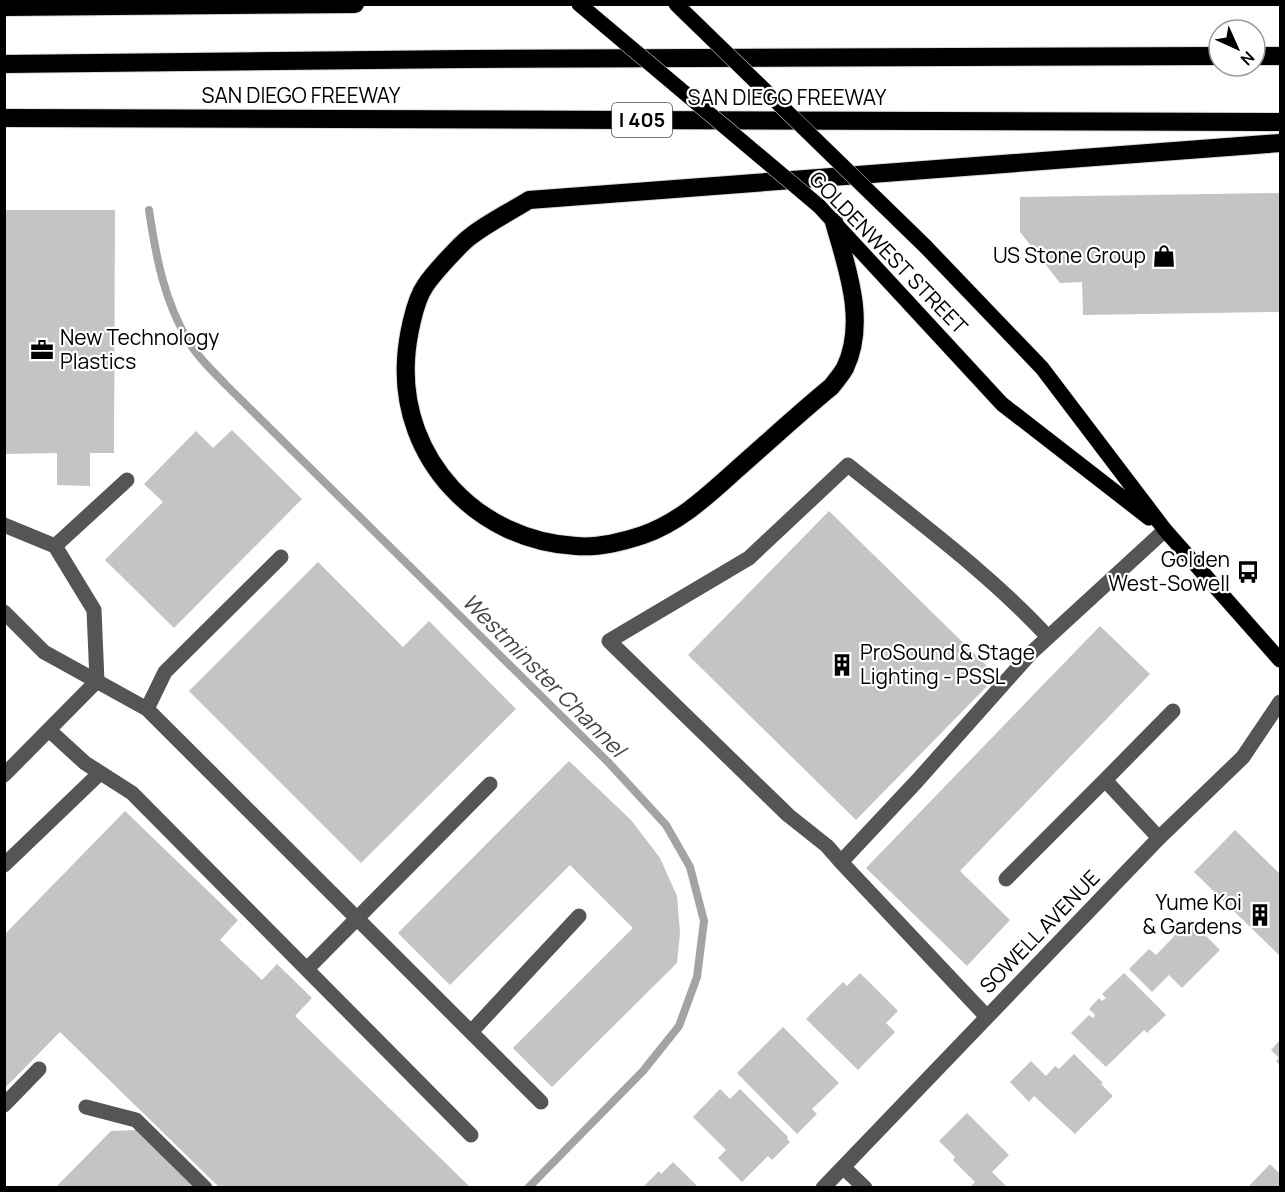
<svg xmlns="http://www.w3.org/2000/svg" width="1285" height="1192" font-family="Manrope,sans-serif">
<style>
.lines{fill:none;stroke-linecap:round;stroke-linejoin:round}
.stream{stroke:#a3a3a3;stroke-width:8}
.building{fill:#c4c4c4}
.major-casing{stroke:#dbdbdb;stroke-width:16}
.highway-casing{stroke:#dbdbdb;stroke-width:20}
.minor{stroke:#555;stroke-width:15}
.major{stroke:#000;stroke-width:15}
.highway{stroke:#000;stroke-width:18}
.major-bridge-casing{stroke:#dbdbdb;stroke-width:16;stroke-linecap:butt}
.major-bridge{stroke:#000;stroke-width:15}
.labels{text-anchor:middle;stroke-width:4.5;stroke-linejoin:round;paint-order:stroke}
.shield{fill:#fff;stroke:#4c4c4c;stroke-width:1.5}
.shield-label{font-size:20px;font-weight:bold;fill:#000}
.street-label{font-size:21px;fill:#000;stroke:#fff}
.poi-label{font-size:21px;fill:#000;stroke:#fff;text-anchor:end}
.water-label{font-size:22px;font-style:italic;fill:#444;stroke:#fff}
</style>
<rect width="100%" height="100%" fill="#fff"/>
<g class="lines">
<!-- stream -->
<path class="stream" d="M149 210C156 257 164 301 189 342 198 358 213 371 225 384L608 762 666 825 690 867 704 921 697 977 679 1026 643 1071 528 1188"/>
</g>
<!-- building -->
<path class="building" d="M1280 193V312L1083 315 1082 282 1060 283 1020 232V197Z
M4 210H115L114 453H90V486L57 485V453L4 454Z
M232 430 302 499 174 628 105 560 163 502 144 484 196 431 213 448Z
M829 511 997 676 856 820 688 655Z
M318 562 403 647 429 621 516 709 361 863 189 691Z
M1100 626 1150 674 960 871 1010 920 967 966 866 868Z
M569 761 631 820 660 858 677 896 680 933 677 963 552 1087 513 1048 633 928 570 865 450 985 398 933Z
M125 811 238 920 220 940 262 980 277 964 312 998 295 1016 471 1188H220L60 1032 4 1089V935Z
M1235 830 1280 874V956L1194 872Z
M1190 920 1220 950 1182 988 1169 975 1152 992 1129 969 1149 949 1156 955Z
M860 973 898 1011 886 1023 895 1032 858 1070 806 1019 843 982 847 986Z
M1124 973 1166 1015 1147 1033 1144 1030 1106 1067 1071 1033 1089 1015 1093 1018 1095 1015 1089 1009 1099 998 1102 1001 1106 998 1102 994Z
M783 1027 839 1083 812 1109 817 1114 797 1134 737 1073Z
M1280 1040V1066L1276 1061 1279 1058 1271 1050Z
M1074 1054 1103 1083 1101 1084 1113 1096 1075 1134 1034 1096 1029 1102 1010 1082 1031 1061 1046 1076 1055 1066 1059 1069Z
M720 1089 730 1099 740 1089 788 1137 787 1139 790 1142 772 1160 768 1156 742 1182 718 1158 726 1150 693 1117Z
M967 1113 1009 1155 992 1172 1008 1188H969L975 1182 953 1160 955 1157 939 1141Z
M136 1130 194 1188H55L111 1131Z
M673 1162 699 1188H642L659 1171 661 1174Z
M1270 1164 1280 1174V1188H1247Z"/>
<g class="lines">
<!-- major casing -->
<g class="major-casing">
<path id="major" d="M819 206 1002 404 1149 518
M925 246 1042 368 1165 530 1280 660"/>
</g>
<!-- highway casing -->
<g class="highway-casing">
<path id="highway" d="M4 7 355 4
M1255 56H1280
M4 64 466 59 1219 56
M4 118 1280 122
M834 222C847 268 867 322 845 368 841 375 836 381 831 387 798 414 767 443 735 471 707 496 680 522 643 535 622 542 598 548 576 546 478 541 400 459 406 360 407 340 414 302 425 286 432 275 461 243 471 236 489 222 510 212 529 200L1280 143"/>
</g>
<!-- minor -->
<path class="minor" d="M4 525 55 546 94 610 97 681
M55 546 127 480
M4 612 44 652 147 709 541 1102
M1048 637C989 573 916 520 848 465L749 558 609 641 788 815 827 846 841 862 917 781 1031 653 1165 530
M147 709 165 672 281 557
M49 730 85 763 132 793 471 1135
M4 775 97 681
M1105 780 1173 711
M841 862 987 1017
M4 865 100 773
M1006 879 1105 780 1159 838
M307 969 490 784
M471 1032 579 916
M4 1105 39 1069
M86 1107 136 1120 205 1188
M843 1167 865 1188
M823 1188 1159 838 1243 757 1280 702"/>
<!-- major -->
<use href="#major" class="major"/>
<!-- highway -->
<use href="#highway" class="highway"/>
<!-- major-bridge casing -->
<g class="major-bridge-casing">
<path id="major-bridge" d="M579 4 819 206
M676 4 925 246"/>
</g>
<!-- major-bridge -->
<use href="#major-bridge" class="major-bridge"/>
</g>
<!-- icons -->
<defs>
<g id="shop-bare" transform="scale(1.8)"><path d="M-5-2.5h2.3a2.7 3.5 0 0 1 5.4 0H5L5.5 6h-11ZM-1.5-2.5h3a1.5 2.3 0 0 0-3 0Z" fill="#000" stroke="#fff" stroke-width="2.5" paint-order="stroke"/></g>
<g id="office-bare" transform="scale(1.8)"><path d="M-6-3h4V-5.5h4V-3h4V5H-6ZM-1-4.5V-3h2v-1.5ZM-6 0V1H6V0Z" fill="#000" stroke="#fff" stroke-width="2.5" paint-order="stroke"/></g>
<g id="bus-bare" transform="scale(1.8)"><path d="M-5-6H5V4H4V6H2V4H-2V6H-4V4H-5ZM-3.5-4V0h7V-4ZM-3.5 1.2v1.5H-2V1.2ZM2 1.2v1.5H3.5V1.2Z" fill="#000" stroke="#fff" stroke-width="2.5" paint-order="stroke"/></g>
<g id="building-bare" transform="scale(1.8)"><path d="M-4-6H4V6H1V3H-1V6H-4ZM-2.5-4.3h1.7v1.8h-1.7ZM.8-4.3h1.7v1.8H.8ZM-2.5-1h1.7V.8h-1.7ZM.8-1h1.7V.8H.8Z" fill="#000" stroke="#fff" stroke-width="2.5" paint-order="stroke"/></g>
</defs>
<g fill-rule="evenodd">
<use href="#shop-bare" x="1164" y="256"/>
<use href="#office-bare" x="42" y="350"/>
<use href="#bus-bare" x="1248" y="572"/>
<use href="#building-bare" x="842" y="665"/>
<use href="#building-bare" x="1260" y="915"/>
</g>
<g class="labels">
<!-- shield labels -->
<rect class="shield" x="612" y="103" width="60" height="34" rx="4.5"/>
<g class="shield-label">
<text x="642" y="127">I 405</text>
</g>
<!-- street labels -->
<g class="street-label">
<text x="301" y="103">SAN DIEGO FREEWAY</text>
<text x="787" y="105">SAN DIEGO FREEWAY</text>
<text transform="translate(888 253) rotate(46)" y="7">GOLDENWEST STREET</text>
<text transform="translate(1040 932) rotate(-46)" y="7">SOWELL AVENUE</text>
</g>
<!-- poi labels -->
<g class="poi-label">
<text x="1146" y="263">US Stone Group</text>
<text x="60" y="345" text-anchor="start">New Technology<tspan x="60" dy="24">Plastics</tspan></text>
<text x="1230" y="567">Golden<tspan x="1230" dy="24">West-Sowell</tspan></text>
<text x="860" y="660" text-anchor="start">ProSound &amp; Stage<tspan x="860" dy="24">Lighting - PSSL</tspan></text>
<text x="1242" y="910">Yume Koi<tspan x="1242" dy="24">&amp; Gardens</tspan></text>
</g>
<!-- water labels -->
<g class="water-label">
<text transform="translate(544 675) rotate(45)" y="8">Westminster Channel</text>
</g>
</g>
<!-- border -->
<rect width="1285" height="1192" fill="none" stroke="#000000" stroke-width="12"/>
<!-- north arrow -->
<g transform="translate(1237 48) rotate(135)"><circle r="28" fill="#ffffff" stroke="#999999" stroke-width="1.5"/>
<path d="M0-4.5L10 22L0 15L-10 22Z" fill="#000000"/>
<text y="-9" font-size="16" font-weight="bold" text-anchor="middle" fill="#000000">N</text>
</g>
</svg>
